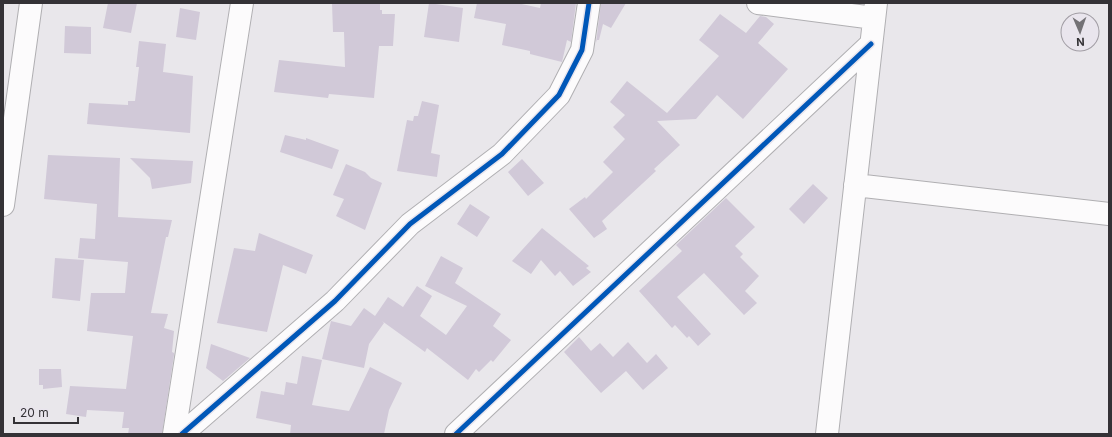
<svg xmlns="http://www.w3.org/2000/svg" width="1112" height="437" font-family="Inter,sans-serif">
<style>
.building{fill:#d1c9d8}
.lines{fill:none;stroke-linecap:round;stroke-linejoin:round}
.minor-casing{stroke:#b0afb2;stroke-width:24}
.minor{stroke:#fcfbfc;stroke-width:22}
.cycleway-casing{stroke:#e9e5ed;stroke-width:8}
.cycleway{stroke:#0057b8;stroke-width:5}
</style>
<rect width="100%" height="100%" fill="#e9e7eb"/>
<!-- building -->
<path class="building" d="M108 3H137L131 33 103 28Z
M332 3H380V10H382V14H395L393 46H379L374 98 329 94 328 98 274 92 279 60 345 67 344 32H333Z
M429 3 463 8 459 42 424 37Z
M477 3H517L540 8 541 3H576L571 42 567 40 562 62 530 54V51L502 45 506 24 474 18Z
M601 3H626L611 28 603 24 599 40H597L596 43Z
M180 8 200 12 196 40 176 37Z
M720 14 746 33 760 16 766 17 774 24 758 43 788 69 743 119 717 95 696 119 657 121 680 145 654 169 656 171 602 221 607 229 594 238 569 209 585 197 586 199 613 172 603 162 625 139 613 127 625 115 610 102 627 81 667 113 719 56 699 40Z
M65 26 91 27V54L64 53Z
M139 41 166 44 163 72 193 76 190 133 87 124 89 103 128 105V101H135L139 67H136Z
M422 101 439 105 431 153 440 155 437 177 397 171 407 120 413 121 414 116H418Z
M285 135 306 140V138L339 150 332 169 280 152Z
M48 155 120 158 118 217 172 220 168 237H166L151 313 168 314 164 328 174 331 172 352 174 353V355L162 434H128L129 428H122L124 412 87 410 86 417 66 414 70 386 126 389 133 336 87 331 91 293H125L128 262 78 258 80 238 95 239 97 204 44 199Z
M130 158 193 161 191 183 152 189 150 178Z
M522 159 544 183 528 196 508 172Z
M346 164 365 172 371 178 382 183 365 230 336 216 344 199 333 195Z
M813 184 828 198 804 224 789 209Z
M726 198 755 227 735 246 743 254 740 257 759 276 745 291 757 303 744 315 704 273 677 297 711 334 698 346 689 336 687 338 675 325 672 328 639 291 682 251 676 245Z
M470 204 490 217 477 237 457 224Z
M542 228 589 266 586 268 591 272 573 286 560 271 555 276 541 260 531 274 512 261Z
M259 233 313 255 306 274 283 265 267 332 217 323 234 248 255 251Z
M441 256 463 268 455 283 501 314 493 326 511 340 493 362 491 360 479 372 476 369 468 380 427 348 425 352 382 321 384 323 369 344 364 368 322 359 331 321 351 326 364 308 375 316 388 297 403 307 417 286 432 296 420 316 446 335 467 306 425 286Z
M55 258 84 260 80 301 52 298Z
M579 337 591 351 600 343 613 357 628 342 647 363 656 354 668 368 643 390 626 371 601 393 564 352Z
M211 344 250 358 223 381 206 368Z
M302 356 322 360 312 405 349 411 370 367 402 383 389 410 384 434H290L291 425 256 418 261 391 284 395 286 382 297 384Z
M39 369H61L62 387 43 389V385H39Z"/>
<g class="lines">
<!-- minor casing -->
<g class="minor-casing">
<path id="minor" d="M758 3 874 18
M855 185 1109 214
M3 205 31 3
M174 434 242 3
M182 434 335 301 410 224 502 154 559 95 582 50 589 3
M456 434 871 44
M827 434 876 3"/>
</g>
<!-- minor -->
<use href="#minor" class="minor"/>
<!-- cycleway casing -->
<g class="cycleway-casing">
<path id="cycleway" d="M182 434 335 301 410 224 502 154 559 95 582 50 589 3
M456 434 871 44"/>
</g>
<!-- cycleway -->
<use href="#cycleway" class="cycleway"/>
</g>
<!-- border -->
<rect width="1112" height="437" fill="none" stroke="#343236" stroke-width="8"/>
<!-- north arrow -->
<g transform="translate(1080 32) rotate(178)"><circle r="19" fill="#e9e5ed" stroke="#a19da4"/>
<path d="M0-3L7 15L0 10L-7 15Z" fill="#737175"/>
<text y="-6" font-size="11" font-weight="bold" text-anchor="middle" fill="#343236">N</text>
</g>
<!-- scale -->
<path d="M14 417v6h64v-6" fill="none" stroke="#343236" stroke-width="2"/>
<text x="20" y="417" font-size="12" fill="#343236" stroke="#e9e5ed" stroke-width="3" paint-order="stroke">20 m</text>
</svg>
